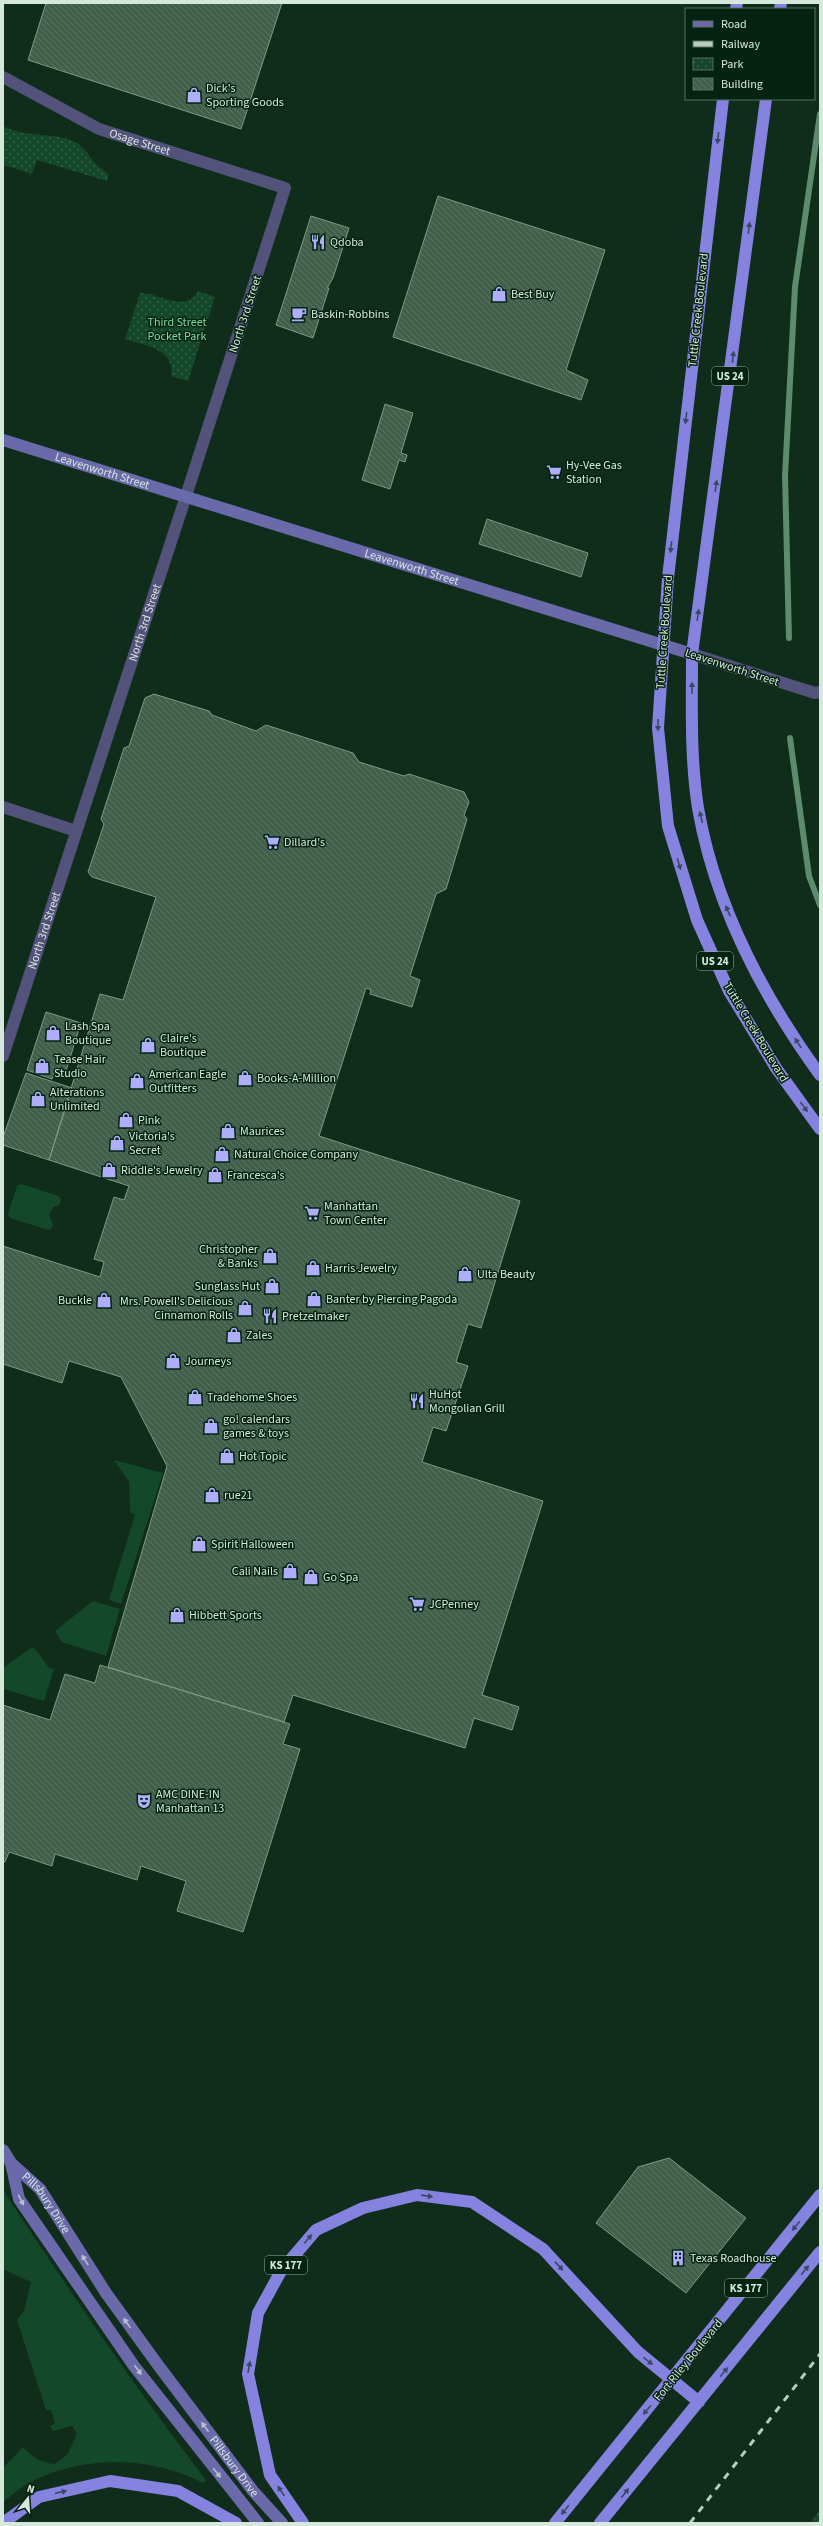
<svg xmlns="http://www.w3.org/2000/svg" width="823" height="2526" font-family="'Source Sans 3',sans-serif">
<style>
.green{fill:#13482a}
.park{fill:url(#park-dots)}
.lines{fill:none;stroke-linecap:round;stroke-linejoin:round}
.stream{stroke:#5c8b6e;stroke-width:6}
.building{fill:url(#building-back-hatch);stroke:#7b9b85}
.minor{stroke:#52527a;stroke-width:12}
.tertiary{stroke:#52527a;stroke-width:12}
.secondary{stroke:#6a69aa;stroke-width:12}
.trunk{stroke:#8683e0;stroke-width:12}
.rail{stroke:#b8cbbe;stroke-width:3;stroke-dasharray:7 7;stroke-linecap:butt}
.oneway{fill:#394964}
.oneway2{fill:#b6c1cc}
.labels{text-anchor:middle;stroke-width:3;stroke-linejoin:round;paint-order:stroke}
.shield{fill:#052312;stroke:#97ac9f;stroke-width:1}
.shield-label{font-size:11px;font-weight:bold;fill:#d6e7db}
.poi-label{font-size:12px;fill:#d6e7db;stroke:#052312;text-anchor:start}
.street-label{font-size:12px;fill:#d6e7db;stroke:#052312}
.park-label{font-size:12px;fill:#82d9a1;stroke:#052312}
</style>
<defs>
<pattern id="park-dots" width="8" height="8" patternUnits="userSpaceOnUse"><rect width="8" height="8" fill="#13482a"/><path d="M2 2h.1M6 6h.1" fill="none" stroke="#356248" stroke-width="1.8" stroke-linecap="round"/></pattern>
<pattern id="building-back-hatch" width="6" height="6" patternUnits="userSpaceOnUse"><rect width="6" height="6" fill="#415f4b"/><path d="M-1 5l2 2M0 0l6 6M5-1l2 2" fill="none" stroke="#5c7664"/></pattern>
</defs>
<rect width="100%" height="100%" fill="#102d1b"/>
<!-- green -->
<path class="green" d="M21 1184 59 1196 61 1200 59 1205 53 1207 49 1215 53 1224 52 1228 48 1230 10 1218 8 1214 17 1186Z
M114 1460 163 1473 121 1604 109 1600 110 1596 135 1515 130 1512 129 1482Z
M93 1601 120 1609 106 1656 62 1642 55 1631Z
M32 1647 36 1650 49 1668 54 1669 44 1701 4 1689 3 1668Z
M3 2190C68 2289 134 2386 206 2480L203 2483C152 2456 83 2455 31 2482 21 2487 12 2495 3 2502V2468L23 2447C32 2457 42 2463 55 2464L68 2454 77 2433 72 2426 53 2431 50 2426 55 2423 51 2410H46L17 2320 24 2311 31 2282 3 2269Z"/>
<!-- park -->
<path class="park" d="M3 126C27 138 52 132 73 141 85 146 88 156 97 165 101 169 105 171 109 175L107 181 37 160 32 174 4 165Z
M198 291 215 297 188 381 171 376C176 349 144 345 125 339L140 293C160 293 185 314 198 291Z
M820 2510V2523H810Z"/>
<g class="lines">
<!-- stream -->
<path class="stream" d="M789 638 785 476 795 287 820 114
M790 738 809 876 820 905"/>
</g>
<!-- building -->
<path class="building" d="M46 3H282L241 129 28 60Z
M438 196 605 250 566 370 588 380 581 400 393 337Z
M311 216 349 228 333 278 327 288H329L313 338 276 325Z
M385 404 413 413 401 453 407 455 405 462 399 460 390 489 362 480Z
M487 519 588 553 581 577 479 544Z
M154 694 209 711 212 715 256 731 266 725 353 753 359 762 404 776 409 774 464 792 469 802 464 815 467 819 446 889 436 894 410 976 420 980 412 1007 370 994 371 990 366 988 319 1136 520 1201 481 1328 468 1324 456 1362 468 1366 446 1431 433 1427 422 1462 543 1501 482 1695 519 1707 512 1730 474 1718 465 1748 293 1695 284 1722 108 1667 167 1466 121 1377 69 1361 62 1383 3 1364V1246L100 1277 104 1262 94 1259 114 1197 124 1200 129 1186 49 1160 100 994 123 1000 156 897 92 877 88 872 104 824 101 819 124 748 129 746 145 698Z
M46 1012 81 1023 64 1077 54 1074 52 1079 27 1070Z
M26 1073 72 1088 49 1160 3 1145V1137Z
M100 1665 290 1724 283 1744 300 1749 243 1932 177 1911 186 1881 141 1866 137 1880 55 1854 52 1866 9 1852 5 1862H3V1705L50 1720 65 1674 95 1683Z
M669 2158 746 2218 686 2293 596 2223 638 2167Z"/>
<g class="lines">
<!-- minor -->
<g class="minor">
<path id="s1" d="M3 77 99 129 285 188 186 496"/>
<path d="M3 807 76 831"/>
</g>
<!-- tertiary -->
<g class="tertiary">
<path d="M692 654 815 693 820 692"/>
<path id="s2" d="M3 1056 186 496"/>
</g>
<!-- secondary -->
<g class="secondary">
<path id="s3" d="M3 440 692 654"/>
<path id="s4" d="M3 2150 11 2163 40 2189 106 2293 158 2365 253 2491 282 2523"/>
<path d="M11 2163 19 2199 134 2366 258 2523"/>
</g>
<!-- trunk -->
<path class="trunk" d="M736 9 737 3
M780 9 781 3
M723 99 668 578 658 728 668 826 697 920 729 991 776 1068 820 1129
M766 99 692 654C692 705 690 757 698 808 715 906 762 995 820 1075
M3 2523 39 2497 110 2481 178 2491 236 2523
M303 2523 270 2475 248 2374 258 2313 281 2271 316 2230 363 2208 417 2195 472 2202 543 2249 638 2352 699 2402
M555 2523 820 2195
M600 2523 820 2252"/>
<!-- rail -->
<path class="rail" d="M690 2523 820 2354"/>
</g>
<!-- one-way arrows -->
<defs><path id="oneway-solid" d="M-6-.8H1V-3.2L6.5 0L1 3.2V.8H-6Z"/></defs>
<g class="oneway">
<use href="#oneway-solid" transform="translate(718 138) rotate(96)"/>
<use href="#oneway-solid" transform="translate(749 228) rotate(-83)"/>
<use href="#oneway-solid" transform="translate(733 357) rotate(-83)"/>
<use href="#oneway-solid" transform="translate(686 418) rotate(97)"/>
<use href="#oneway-solid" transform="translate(716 486) rotate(-82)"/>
<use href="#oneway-solid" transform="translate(671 547) rotate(97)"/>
<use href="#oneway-solid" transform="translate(698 615) rotate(-82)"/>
<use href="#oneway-solid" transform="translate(692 688) rotate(-89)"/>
<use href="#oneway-solid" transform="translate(658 725) rotate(90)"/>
<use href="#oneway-solid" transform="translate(701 817) rotate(-103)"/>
<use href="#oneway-solid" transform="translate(679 864) rotate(73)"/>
<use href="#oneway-solid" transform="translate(728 911) rotate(-113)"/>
<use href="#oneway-solid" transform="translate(798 1043) rotate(-123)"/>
<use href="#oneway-solid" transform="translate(804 1107) rotate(54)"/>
<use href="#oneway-solid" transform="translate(427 2196) rotate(8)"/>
<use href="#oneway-solid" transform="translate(796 2226) rotate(129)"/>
<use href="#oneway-solid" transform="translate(308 2239) rotate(-50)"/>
<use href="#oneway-solid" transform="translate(559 2266) rotate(47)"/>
<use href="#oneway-solid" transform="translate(805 2270) rotate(-51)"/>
<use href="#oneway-solid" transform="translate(648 2361) rotate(38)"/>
<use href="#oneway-solid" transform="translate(249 2367) rotate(-80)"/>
<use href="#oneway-solid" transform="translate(724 2372) rotate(-51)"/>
<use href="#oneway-solid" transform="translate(647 2410) rotate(130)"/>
<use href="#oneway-solid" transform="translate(281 2491) rotate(-124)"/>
<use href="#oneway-solid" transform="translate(61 2492) rotate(-13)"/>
<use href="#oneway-solid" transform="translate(625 2493) rotate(-51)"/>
<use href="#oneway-solid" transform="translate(565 2510) rotate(129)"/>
</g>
<g class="oneway2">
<use href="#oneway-solid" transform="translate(21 2200) rotate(62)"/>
<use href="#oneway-solid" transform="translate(85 2260) rotate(-122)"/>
<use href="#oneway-solid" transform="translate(127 2323) rotate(-126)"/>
<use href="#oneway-solid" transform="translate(138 2370) rotate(53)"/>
<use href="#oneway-solid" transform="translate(205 2427) rotate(-127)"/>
<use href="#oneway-solid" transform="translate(217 2473) rotate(52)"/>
</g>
<!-- icons -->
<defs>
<g id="shop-bare" transform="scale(1.2)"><path d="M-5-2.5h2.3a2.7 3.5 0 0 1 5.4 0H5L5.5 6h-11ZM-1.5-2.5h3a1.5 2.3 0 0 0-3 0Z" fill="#aeaefa" stroke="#052312" stroke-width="2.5" paint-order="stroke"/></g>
<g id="restaurant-bare" transform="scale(1.2)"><path d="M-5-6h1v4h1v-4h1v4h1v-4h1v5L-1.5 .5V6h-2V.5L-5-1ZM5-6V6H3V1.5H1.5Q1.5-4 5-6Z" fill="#aeaefa" stroke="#052312" stroke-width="2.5" paint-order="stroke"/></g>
<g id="cafe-bare" transform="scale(1.2)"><path d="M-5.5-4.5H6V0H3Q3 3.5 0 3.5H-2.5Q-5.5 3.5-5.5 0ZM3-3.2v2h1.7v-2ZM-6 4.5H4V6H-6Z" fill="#aeaefa" stroke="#052312" stroke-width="2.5" paint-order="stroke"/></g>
<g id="supermarket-bare" transform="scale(1.2)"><path d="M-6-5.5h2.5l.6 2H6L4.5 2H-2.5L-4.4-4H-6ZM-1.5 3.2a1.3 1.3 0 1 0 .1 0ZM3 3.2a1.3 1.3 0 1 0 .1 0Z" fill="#aeaefa" stroke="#052312" stroke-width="2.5" paint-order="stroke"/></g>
<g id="theatre-bare" transform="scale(1.2)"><path d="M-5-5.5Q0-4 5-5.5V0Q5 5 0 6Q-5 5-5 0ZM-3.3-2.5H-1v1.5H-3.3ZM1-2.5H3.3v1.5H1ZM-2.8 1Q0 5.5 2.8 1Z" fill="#aeaefa" stroke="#052312" stroke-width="2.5" paint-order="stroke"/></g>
<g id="building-bare" transform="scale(1.2)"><path d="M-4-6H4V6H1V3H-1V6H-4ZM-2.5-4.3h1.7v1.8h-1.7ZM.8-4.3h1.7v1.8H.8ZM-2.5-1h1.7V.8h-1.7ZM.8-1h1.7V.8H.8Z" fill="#aeaefa" stroke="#052312" stroke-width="2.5" paint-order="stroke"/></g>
</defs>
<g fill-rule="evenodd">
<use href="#shop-bare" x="194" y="95"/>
<use href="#restaurant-bare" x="318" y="242"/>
<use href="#shop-bare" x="499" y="294"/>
<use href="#cafe-bare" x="299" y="314"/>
<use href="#supermarket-bare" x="554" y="472"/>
<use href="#supermarket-bare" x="272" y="842"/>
<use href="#shop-bare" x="53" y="1033"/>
<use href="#shop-bare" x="148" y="1045"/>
<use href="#shop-bare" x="42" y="1066"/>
<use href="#shop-bare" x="245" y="1078"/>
<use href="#shop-bare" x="137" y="1081"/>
<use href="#shop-bare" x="38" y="1099"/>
<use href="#shop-bare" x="126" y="1120"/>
<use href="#shop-bare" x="228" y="1131"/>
<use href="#shop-bare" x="117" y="1143"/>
<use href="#shop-bare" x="222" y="1154"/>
<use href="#shop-bare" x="109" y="1170"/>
<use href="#shop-bare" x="215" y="1175"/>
<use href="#supermarket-bare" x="312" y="1213"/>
<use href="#shop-bare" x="270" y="1256"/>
<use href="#shop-bare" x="313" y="1268"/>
<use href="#shop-bare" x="465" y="1274"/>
<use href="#shop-bare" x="272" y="1286"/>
<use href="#shop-bare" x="314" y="1299"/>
<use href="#shop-bare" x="104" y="1300"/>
<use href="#shop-bare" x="245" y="1308"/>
<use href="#restaurant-bare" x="270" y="1316"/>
<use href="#shop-bare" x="234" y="1335"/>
<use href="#shop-bare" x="173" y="1361"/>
<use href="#shop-bare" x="195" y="1397"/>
<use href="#restaurant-bare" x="417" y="1401"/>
<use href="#shop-bare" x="211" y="1426"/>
<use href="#shop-bare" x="227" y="1456"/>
<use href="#shop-bare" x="212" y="1495"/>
<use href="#shop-bare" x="199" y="1544"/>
<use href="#shop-bare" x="290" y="1571"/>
<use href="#shop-bare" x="311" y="1577"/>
<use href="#supermarket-bare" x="417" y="1604"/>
<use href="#shop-bare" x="177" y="1615"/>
<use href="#theatre-bare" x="144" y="1801"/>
<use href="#building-bare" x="678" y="2258"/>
</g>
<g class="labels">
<!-- shield labels -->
<g class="shield">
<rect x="712" y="367" width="36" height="18" rx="3"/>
<rect x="697" y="952" width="36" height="18" rx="3"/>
<rect x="265" y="2256" width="42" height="18" rx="3"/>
<rect x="725" y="2279" width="42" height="18" rx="3"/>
</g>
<g class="shield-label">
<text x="730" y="380">US 24</text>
<text x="715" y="965">US 24</text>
<text x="286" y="2269">KS 177</text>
<text x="746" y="2292">KS 177</text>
</g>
<!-- poi labels -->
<g class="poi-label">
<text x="206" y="92">Dick's<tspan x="206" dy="14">Sporting Goods</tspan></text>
<text x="330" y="246">Qdoba</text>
<text x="511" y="298">Best Buy</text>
<text x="311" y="318">Baskin-Robbins</text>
<text x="566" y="469">Hy-Vee Gas<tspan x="566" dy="14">Station</tspan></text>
<text x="284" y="846">Dillard's</text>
<text x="65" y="1030">Lash Spa<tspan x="65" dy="14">Boutique</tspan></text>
<text x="160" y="1042">Claire's<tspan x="160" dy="14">Boutique</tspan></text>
<text x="54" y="1063">Tease Hair<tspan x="54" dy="14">Studio</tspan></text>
<text x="149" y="1078">American Eagle<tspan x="149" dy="14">Outfitters</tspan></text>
<text x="257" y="1082">Books-A-Million</text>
<text x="50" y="1096">Alterations<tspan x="50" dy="14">Unlimited</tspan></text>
<text x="138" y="1124">Pink</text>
<text x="240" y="1135">Maurices</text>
<text x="129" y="1140">Victoria's<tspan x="129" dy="14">Secret</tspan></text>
<text x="234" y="1158">Natural Choice Company</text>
<text x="121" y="1174">Riddle's Jewelry</text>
<text x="227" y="1179">Francesca's</text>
<text x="324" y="1210">Manhattan<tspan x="324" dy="14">Town Center</tspan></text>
<text x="258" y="1253" text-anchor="end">Christopher<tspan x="258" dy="14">&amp; Banks</tspan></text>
<text x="325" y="1272">Harris Jewelry</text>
<text x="477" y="1278">Ulta Beauty</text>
<text x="260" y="1290" text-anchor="end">Sunglass Hut</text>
<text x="326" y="1303">Banter by Piercing Pagoda</text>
<text x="92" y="1304" text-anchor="end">Buckle</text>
<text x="233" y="1305" text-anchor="end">Mrs. Powell's Delicious<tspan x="233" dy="14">Cinnamon Rolls</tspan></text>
<text x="282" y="1320">Pretzelmaker</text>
<text x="246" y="1339">Zales</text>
<text x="185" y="1365">Journeys</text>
<text x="429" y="1398">HuHot<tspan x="429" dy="14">Mongolian Grill</tspan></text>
<text x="207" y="1401">Tradehome Shoes</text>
<text x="223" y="1423">go! calendars<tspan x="223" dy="14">games &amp; toys</tspan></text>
<text x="239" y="1460">Hot Topic</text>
<text x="224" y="1499">rue21</text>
<text x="211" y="1548">Spirit Halloween</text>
<text x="278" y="1575" text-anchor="end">Cali Nails</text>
<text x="323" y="1581">Go Spa</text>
<text x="429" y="1608">JCPenney</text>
<text x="189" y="1619">Hibbett Sports</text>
<text x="156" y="1798">AMC DINE-IN<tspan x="156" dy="14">Manhattan 13</tspan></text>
<text x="690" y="2262">Texas Roadhouse</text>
</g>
<!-- street labels -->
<g class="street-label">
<text dy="4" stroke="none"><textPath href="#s1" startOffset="152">Osage Street</textPath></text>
<text transform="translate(698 310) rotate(-84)" y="4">Tuttle Creek Boulevard</text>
<text transform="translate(245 314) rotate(-72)" y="4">North 3rd Street</text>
<text dy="4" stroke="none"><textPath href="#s3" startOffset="104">Leavenworth Street</textPath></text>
<text dy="4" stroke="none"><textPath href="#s3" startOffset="428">Leavenworth Street</textPath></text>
<text dy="4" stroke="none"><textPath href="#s2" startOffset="456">North 3rd Street</textPath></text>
<text transform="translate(664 632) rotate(-86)" y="4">Tuttle Creek Boulevard</text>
<text transform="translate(732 667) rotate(18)" y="4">Leavenworth Street</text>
<text dy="4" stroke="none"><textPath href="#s2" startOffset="132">North 3rd Street</textPath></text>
<text transform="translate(756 1032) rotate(59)" y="4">Tuttle Creek Boulevard</text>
<text dy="4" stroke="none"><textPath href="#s4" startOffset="69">Pillsbury Drive</textPath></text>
<text transform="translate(688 2360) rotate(-51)" y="4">Fort Riley Boulevard</text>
<text dy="4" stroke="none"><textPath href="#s4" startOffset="393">Pillsbury Drive</textPath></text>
</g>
<!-- park labels -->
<g class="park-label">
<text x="177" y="326">Third Street<tspan x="177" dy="14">Pocket Park</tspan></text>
</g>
</g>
<!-- border -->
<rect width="823" height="2526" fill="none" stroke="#d6e7db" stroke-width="8"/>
<!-- legend -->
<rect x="685" y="8" width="130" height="92" fill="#052312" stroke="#597162"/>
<rect x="693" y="21" width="20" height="6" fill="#6a69aa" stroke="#597162"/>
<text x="721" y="28" font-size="12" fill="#d6e7db">Road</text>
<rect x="693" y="41" width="20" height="6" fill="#b8cbbe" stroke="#597162"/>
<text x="721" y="48" font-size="12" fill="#d6e7db">Railway</text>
<rect x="693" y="58" width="20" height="12" fill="url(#park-dots)" stroke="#597162"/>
<text x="721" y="68" font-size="12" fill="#d6e7db">Park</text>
<rect x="693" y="78" width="20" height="12" fill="url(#building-back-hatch)" stroke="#597162"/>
<text x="721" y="88" font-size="12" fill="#d6e7db">Building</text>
<!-- north arrow -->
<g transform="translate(28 2498) rotate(17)" stroke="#052312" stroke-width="3" paint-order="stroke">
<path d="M0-3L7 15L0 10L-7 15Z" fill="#d6e7db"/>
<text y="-6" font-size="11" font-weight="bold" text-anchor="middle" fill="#d6e7db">N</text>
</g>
</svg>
